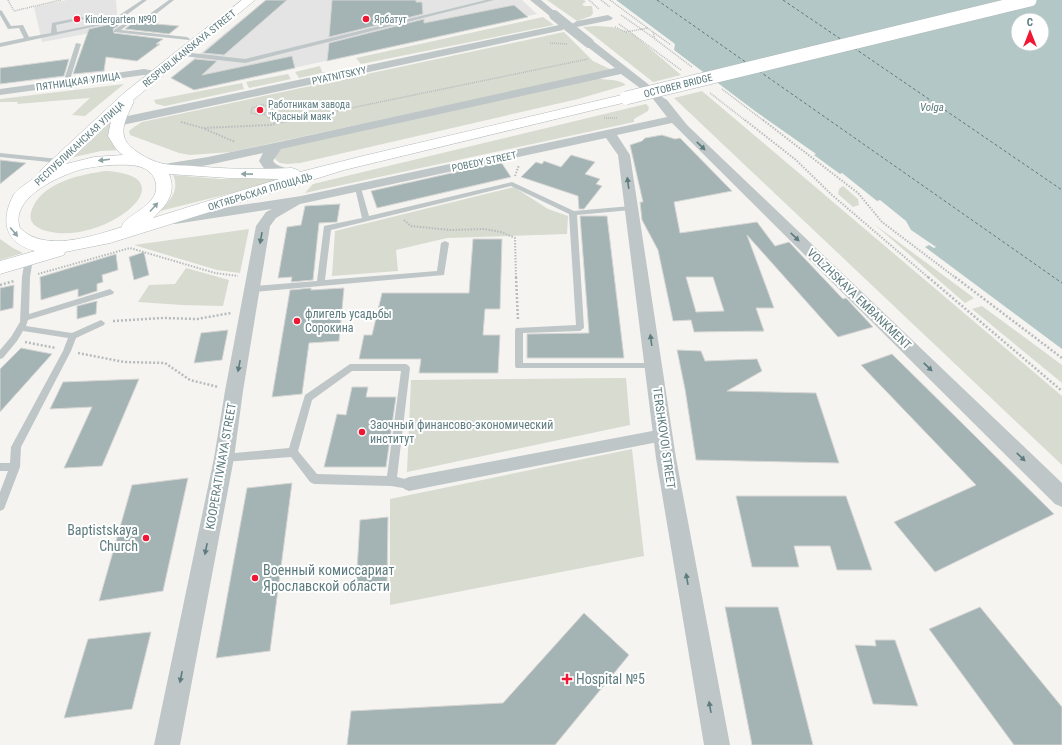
<svg xmlns="http://www.w3.org/2000/svg" width="1062" height="745" font-family="'Roboto Condensed',sans-serif">
<style>
.built{fill:#e3e4e3}
.green{fill:#d8dbd0}
.water{fill:#b3c8c6;fill-rule:evenodd}
.lines{fill:none;stroke-linecap:round;stroke-linejoin:round}
.ferry{stroke:#597b78;stroke-width:1;stroke-dasharray:3 2.5;stroke-linecap:butt}
.building{fill:#a4b4b4;stroke:#d7d6d4;fill-rule:evenodd}
.primary-casing{stroke:#afb9ba;stroke-width:1}
.path-far2{stroke:#b6bcbd;stroke-width:1.5;stroke-dasharray:1 1;stroke-linecap:butt}
.path-far1{stroke:#b6bcbd;stroke-width:2;stroke-dasharray:1.5 1.5;stroke-linecap:butt}
.path{stroke:#b6bcbd;stroke-width:2.5;stroke-dasharray:2 2;stroke-linecap:butt}
.service{fill:#bec6c7;fill-rule:evenodd}
.pedestrian{fill:#bec6c7;fill-rule:evenodd}
.minor{fill:#bec6c7;fill-rule:evenodd}
.primary{fill:#fff;fill-rule:evenodd}
.primary-bridge-casing{stroke:#afb9ba;stroke-width:14;stroke-linecap:butt}
.minor-bridge{stroke:#bec6c7;stroke-width:10}
.primary-bridge{stroke:#fff;stroke-width:13}
.oneway{fill:#5e7c7f}
.oneway2{fill:#8ea3a5}
.poi-dot{fill:#f01734;stroke:#fff;stroke-width:1.5}
.labels{text-anchor:middle;stroke-width:4;stroke-linejoin:round;paint-order:stroke}
.far-poi-label{font-size:10px;fill:#5e7c7f;stroke:#fff;text-anchor:start}
.far-street-label{font-size:10px;fill:#5e7c7f;stroke:#fff}
.far-water-label{font-size:11px;font-style:italic;fill:#597b78;stroke:#fff}
.street-label{font-size:12px;fill:#5e7c7f;stroke:#fff}
.poi-label{font-size:12px;fill:#5e7c7f;stroke:#fff;text-anchor:start}
.near-poi-label{font-size:14px;fill:#5e7c7f;stroke:#fff;text-anchor:start}
</style>
<rect width="100%" height="100%" fill="#f6f4f1"/>
<!-- built -->
<path class="built" d="M67 0H116L118 28 42 42 34 7Z
M265 0H522L537 14 194 90 170 78Z"/>
<!-- green -->
<path class="green" d="M547 0H584L586 2 582 4 584 6H592L593 13 591 16 577 21Z
M543 17 554 25 361 64 356 58Z
M596 26 612 27 633 34 681 75 653 82 583 27Z
M564 32 593 61 612 70 231 152 190 155 179 153 130 135 129 131 134 127 142 122Z
M320 66 322 72H326L299 78 295 72Z
M288 74 291 79 249 88 246 82Z
M598 78C607 81 618 78 626 85L578 99 300 163 287 164 280 163 276 160 274 156 276 153 283 147Z
M242 83 244 89 165 106 156 104 154 100Z
M124 84 85 116 72 115 90 98 17 104 18 102H0V99Z
M702 91 1062 396V465L674 98Z
M646 104 649 107 648 111 634 119V122L305 193 313 184Z
M112 118C110 134 107 140 122 150L101 151 70 158Z
M106 171C193 176 102 247 47 231 42 230 35 227 32 222 29 217 31 211 33 207 44 182 82 174 106 171Z
M173 175 220 179H279L276 182 160 211C170 201 180 190 173 175Z
M843 186 858 199 859 205 853 207 838 194 839 189Z
M514 187 548 209 568 216 567 234 447 238 396 250 398 271 332 276 335 231Z
M874 224 974 298 965 303Z
M249 229 240 273 217 270 134 245Z
M0 239 13 248 23 253 0 260Z
M186 268 229 280 223 306 182 305 138 302 149 285 175 284Z
M982 306 1062 365V383L972 309Z
M626 378 630 425 407 472 411 380Z
M632 449 644 556 390 605V499Z"/>
<!-- water -->
<path class="water" d="M616 0H1062V349L925 247 929 245 934 248 936 247 911 230 906 221 880 200 877 201 842 173 840 174 814 155 816 154 755 111 674 50 675 44ZM1018 20H1042V44H1018Z"/>
<g class="lines">
<!-- ferry -->
<path class="ferry" d="M657 0 747 63
M783 0 842 40
M854 48 1062 190
M759 71 1062 283"/>
</g>
<!-- building -->
<path class="building" d="M266 0H287L224 55 203 53Z
M332 0H416V2H422L423 14 329 37Z
M514 5 528 17 327 61 329 43 424 19V23Z
M108 15 110 22 108 21 91 24 93 18Z
M118 20 125 21 113 29 114 33 163 39 156 44H160L137 61 106 57 104 71 73 74 89 29 111 24Z
M134 22 179 26 169 34 125 29Z
M292 56 295 68 194 90 171 78 195 59 217 61 202 75Z
M69 59 64 76 0 84V68Z
M662 135 675 139 680 138 732 191 674 202 680 233 757 222 775 246 789 242 843 299 846 298 873 327 838 337 747 235 774 308H756L764 331 694 332 691 320 673 321 658 250 642 220 640 202H643L630 145 642 141 645 138ZM686 277H713L724 311 696 312Z
M571 155 595 162 585 174 600 179 596 184 602 186 584 209H579L578 196 521 177 536 162 542 164 544 161 561 167Z
M0 160 26 163 0 184Z
M501 162 511 177 377 208 371 191Z
M340 204 337 222 319 223 313 280 291 282 292 277 278 278 287 227 301 225 305 206Z
M580 216H607L624 358H527V334L589 333Z
M473 239H502L500 309H485L483 335H500L498 373H419L421 359H359L364 335H372L382 293H469Z
M144 252 149 275 134 280 129 257Z
M116 254 118 270 102 275 103 282 97 284V291L78 297V289L41 300 40 277Z
M14 285 13 308 0 311V288Z
M311 288V290L344 288 339 341 309 343 302 394 272 397 290 290Z
M97 301 96 314 77 319V306Z
M228 330 222 360 194 363 201 333Z
M21 348 52 354 0 412V369Z
M677 350 701 351 705 361 757 359 762 371 727 391 816 393 839 463 696 460 685 389Z
M892 354 1054 514 935 572 894 522 976 485 861 365Z
M139 379 102 466 64 468 92 407 50 409 63 382Z
M352 387H368L366 397H396L386 467H324L337 414 346 415Z
M188 478 163 591 99 601 132 485Z
M292 483 270 651 216 658 247 488Z
M736 496H846L872 570H837L830 546H794L799 567H752Z
M388 517 387 583 356 587 360 520Z
M725 607H778L813 745H752Z
M980 607 1062 707V745H1014L929 629Z
M584 613 629 655 555 745H347L351 711 503 703Z
M151 632 132 709 64 718 88 639Z
M875 640H895L918 706 873 704 855 645 876 646Z"/>
<g class="lines">
<!-- primary casing -->
<g class="primary-casing">
<path id="primary" d="M242 0H255L133 100 134 101C130 111 121 125 124 136 126 148 149 160 160 163 170 166 183 165 193 166 226 169 259 170 292 168L298 170 300 172 363 156 626 94 631 95 633 98 631 101 344 170 110 243 65 252 64 255 0 274V261L35 251C4 243 0 220 14 194 21 186 32 180 41 174L40 172 42 169 124 93ZM111 121 108 136 116 149 123 155 94 157 66 164ZM110 165C126 165 148 162 155 180 164 206 122 215 122 227 93 236 44 253 20 228 9 198 60 175 83 169 92 167 101 166 110 165ZM169 174 229 178 279 179 153 218C167 205 177 193 169 174Z"/>
</g>
<!-- path-far2 -->
<path class="path-far2" d="M8 0 14 11 61 0
M589 0 599 9
M601 0 610 7
M610 0 653 32 655 39 692 67
M621 15 654 38
M619 24 681 70
M615 27 626 32 648 28
M653 32 671 45
M550 43 567 44
M722 89 764 121
M710 93 746 121
M261 105 270 106 271 110 261 115 251 113 252 108Z
M264 114 274 121
M604 118H617
M288 121 588 59"/>
<!-- path-far1 -->
<path class="path-far1" d="M272 120 276 123
M745 120 796 160 832 195 929 278
M763 120 858 193 882 222 956 278
M181 122 203 128 270 125 293 120
M205 129 235 142
M515 176 519 165
M404 220 411 226 450 230 484 229 501 232 515 238 516 278
M38 274 130 248 215 273 238 276"/>
<!-- path -->
<path class="path" d="M516 277 518 320
M928 277 1062 391
M955 277 1062 358
M0 285 14 281
M113 321 163 318 197 319 231 313
M25 342 56 348
M78 353 124 362 165 363 190 380 218 387"/>
<!-- service -->
<path class="service" d="M142 0H147L125 16 144 18 169 0H174L147 21 134 20 121 30 187 37 190 39 189 40 114 32V30L129 20 118 18V16Z
M486 0H494L245 63 183 56 180 54 183 52 245 59Z
M0 10 2 11 11 26 23 25 29 37 51 33 52 23 82 17 84 18V19L56 25 57 32 108 22 110 23 0 47V43L24 38 19 28 8 29 0 15Z
M76 43 81 44 69 83 64 84 63 83Z
M0 153 59 159 62 161 59 163 0 157Z
M512 182 574 211 631 206 635 208 631 210 577 215 584 328 580 331 523 333V363H654L657 364 658 366 657 368H516L515 366V330L516 328 576 325 569 214 511 186 331 230 325 280 437 271 441 243 445 241 449 243 444 275 253 292 249 289 253 286 317 281 324 226 362 218 355 188 356 187 358 186 361 188 369 216Z
M29 256 33 259 30 277 29 314 110 289 114 292 113 294 28 320 26 326 72 333 101 320 105 323 104 325 76 338 71 351 21 447 20 467 4 509 0 511V492L8 471H0V463H10L11 447 63 351 68 338 23 331 17 341 3 358 0 359V350L11 337 20 322 22 277 25 259Z
M350 364H406L409 366 410 368 397 477 413 481 414 484 413 487 409 489 391 486 314 484 310 482 291 457 224 462 220 461 219 458 220 455 224 454 289 448 305 395ZM352 371H401L387 476 317 474 298 451 312 400Z"/>
<!-- pedestrian -->
<path class="pedestrian" d="M663 429 668 431 670 435 668 439 663 441 409 491 404 489 402 484 404 479 409 477Z"/>
<!-- minor -->
<path class="minor" d="M530 0H541L559 15 554 18 551 17Z
M608 15 613 18 611 20 577 27 572 24 577 21Z
M559 25 563 26 564 28 563 30 118 126 114 125 112 122 114 119 118 118Z
M589 40 593 41 648 84 650 86 648 88H640L621 74 281 149 273 161C277 168 288 166 293 173L291 176 286 177 265 170 259 161 263 153 208 165 164 172 159 171 157 168 159 165 164 164 208 157 279 142 615 68 585 45 584 43 585 41Z
M144 69 161 72 163 74 157 77 144 75 0 95V89Z
M659 95 667 100 687 125 1062 483V507L1055 504 672 123 617 135 630 155 676 458 730 745H704L656 458 618 155 606 138 300 204 276 218 270 226 243 391 234 458 180 745H154L214 458 225 391 256 226 266 212 272 209 175 224 170 222 168 219 170 216 301 196 667 117 653 99 655 97Z"/>
<!-- primary -->
<use href="#primary" class="primary"/>
<!-- primary-bridge casing -->
<g class="primary-bridge-casing">
<path id="primary-bridge" d="M626 98 1030 0"/>
</g>
<!-- minor-bridge -->
<path class="minor-bridge" d="M554 15 589 43"/>
<!-- primary-bridge -->
<use href="#primary-bridge" class="primary-bridge"/>
</g>
<!-- one-way arrows -->
<defs><path id="oneway-solid" d="M-6-.8H1V-3.2L6.5 0L1 3.2V.8H-6Z"/></defs>
<g class="oneway">
<use href="#oneway-solid" transform="translate(701 146) rotate(44)"/>
<use href="#oneway-solid" transform="translate(628 183) rotate(-98)"/>
<use href="#oneway-solid" transform="translate(795 237) rotate(44)"/>
<use href="#oneway-solid" transform="translate(261 238) rotate(100)"/>
<use href="#oneway-solid" transform="translate(651 340) rotate(-98)"/>
<use href="#oneway-solid" transform="translate(239 366) rotate(101)"/>
<use href="#oneway-solid" transform="translate(928 367) rotate(44)"/>
<use href="#oneway-solid" transform="translate(1021 457) rotate(44)"/>
<use href="#oneway-solid" transform="translate(206 549) rotate(101)"/>
<use href="#oneway-solid" transform="translate(687 579) rotate(-100)"/>
<use href="#oneway-solid" transform="translate(181 677) rotate(101)"/>
<use href="#oneway-solid" transform="translate(710 707) rotate(-100)"/>
</g>
<g class="oneway2">
<use href="#oneway-solid" transform="translate(104 160) rotate(173)"/>
<use href="#oneway-solid" transform="translate(247 174) rotate(-179)"/>
<use href="#oneway-solid" transform="translate(154 207) rotate(-48)"/>
<use href="#oneway-solid" transform="translate(14 232) rotate(50)"/>
</g>
<!-- markers -->
<g class="poi-dot">
<circle cx="77" cy="19" r="4"/>
<circle cx="366" cy="19" r="4"/>
<circle cx="260" cy="110" r="4"/>
<circle cx="297" cy="321" r="4"/>
<circle cx="362" cy="432" r="4"/>
<circle cx="146" cy="538" r="4"/>
<circle cx="255" cy="578" r="4"/>
<path d="M565 673h4v4h4v4h-4v4h-4v-4h-4v-4h4z"/>
</g>
<g class="labels">
<!-- far-poi labels -->
<g class="far-poi-label">
<text x="85" y="23">Kindergarten №90</text>
<text x="374" y="23">Ярбатут</text>
<text x="268" y="108">Работникам завода<tspan x="268" dy="12">"Красный маяк"</tspan></text>
</g>
<!-- far-street labels -->
<g class="far-street-label">
<text transform="translate(189 48) rotate(-39)" y="4">RESPUBLIKANSKAYA STREET</text>
<text transform="translate(339 75) rotate(-12)" y="4">PYATNITSKYY</text>
<text transform="translate(78 81) rotate(-8)" y="4">ПЯТНИЦКАЯ УЛИЦА</text>
<text transform="translate(678 85) rotate(-14)" y="4">OCTOBER BRIDGE</text>
<text transform="translate(79 143) rotate(-43)" y="4">РЕСПУБЛИКАНСКАЯ УЛИЦА</text>
<text transform="translate(484 161) rotate(-12)" y="4">POBEDY STREET</text>
<text transform="translate(260 191) rotate(-17)" y="4">ОКТЯБРЬСКАЯ ПЛОЩАДЬ</text>
</g>
<!-- far-water labels -->
<g class="far-water-label">
<text x="932" y="111">Volga</text>
</g>
<!-- street labels -->
<g class="street-label">
<text transform="translate(859 299) rotate(44)" y="4">VOLZHSKAYA EMBANKMENT</text>
<text transform="translate(664 438) rotate(82)" y="4">TERSHKOVOI STREET</text>
<text transform="translate(221 466) rotate(-80)" y="4">KOOPERATIVNAYA STREET</text>
</g>
<!-- poi labels -->
<g class="poi-label">
<text x="305" y="318">флигель усадьбы<tspan x="305" dy="14">Сорокина</tspan></text>
<text x="370" y="429">Заочный финансово-экономический<tspan x="370" dy="14">институт</tspan></text>
</g>
<!-- near-poi labels -->
<g class="near-poi-label">
<text x="138" y="535" text-anchor="end">Baptistskaya<tspan x="138" dy="16">Church</tspan></text>
<text x="263" y="575">Военный комиссариат<tspan x="263" dy="16">Ярославской области</tspan></text>
<text x="576" y="684">Hospital №5</text>
</g>
</g>
<!-- north arrow -->
<g transform="translate(1030 32)"><circle r="19" fill="#ffffff" stroke="#bfcbcc"/>
<path d="M0-3L7 15L0 10L-7 15Z" fill="#f01734"/>
<text y="-6" font-size="11" font-weight="bold" text-anchor="middle" fill="#5e7c7f">С</text>
</g>
</svg>
